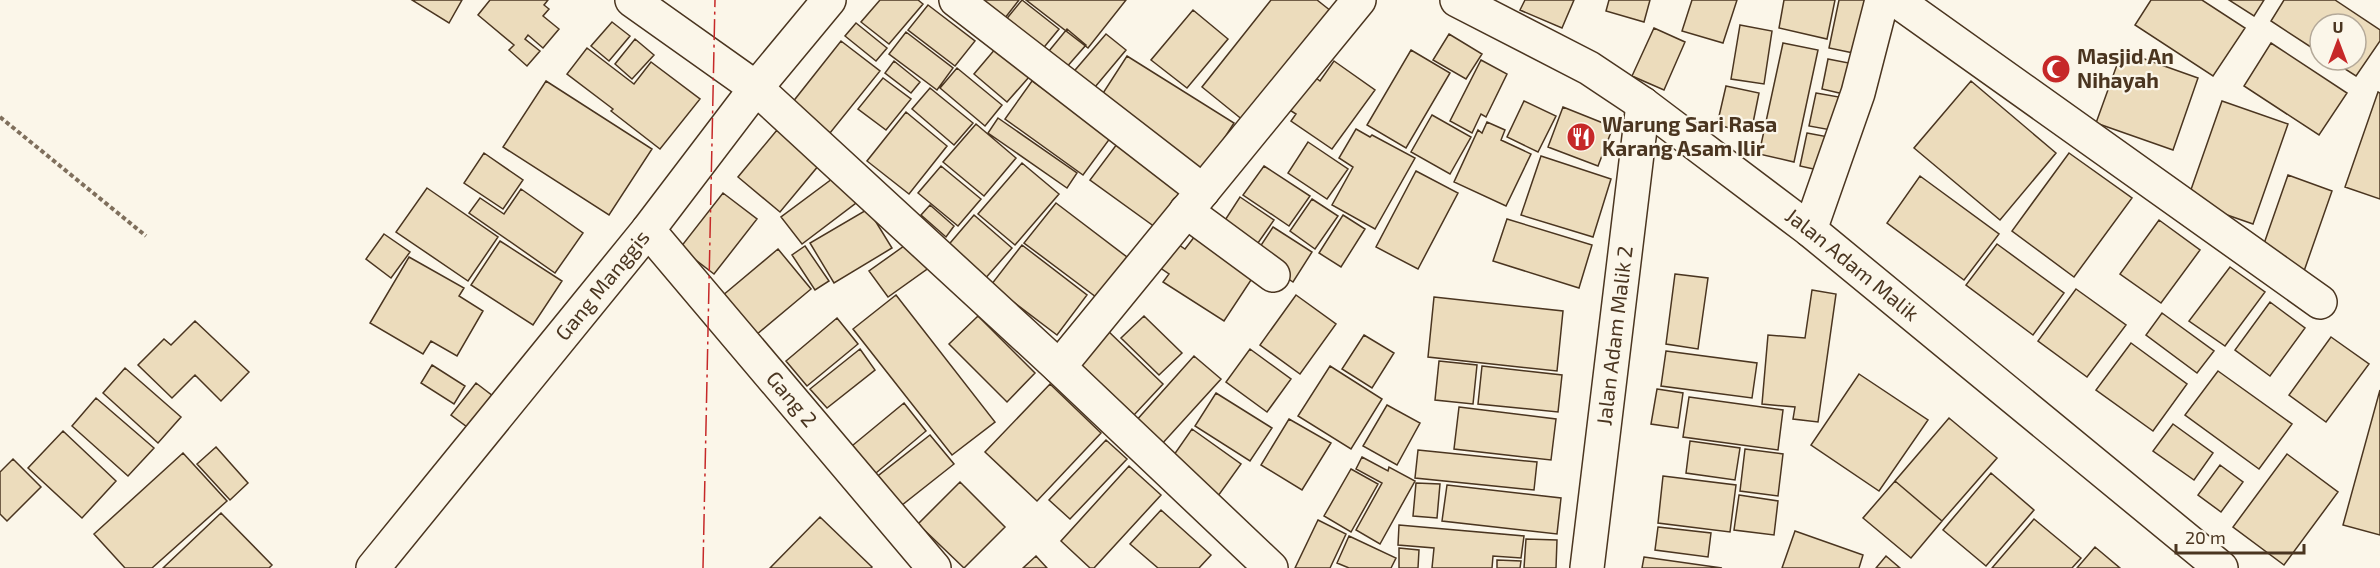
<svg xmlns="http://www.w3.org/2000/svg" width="2380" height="568" font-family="'Exo 2',sans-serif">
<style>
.building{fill:#ecdcbc;stroke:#4a3520;stroke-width:1.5}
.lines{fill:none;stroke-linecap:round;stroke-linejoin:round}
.minor-casing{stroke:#4a3520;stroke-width:36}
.path{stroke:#7f6f5c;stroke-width:4;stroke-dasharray:4.5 3;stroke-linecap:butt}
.minor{stroke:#fbf6e9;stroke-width:33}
.power{stroke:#c62828;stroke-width:1.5;stroke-dasharray:21 4.5 3 4.5;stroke-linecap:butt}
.labels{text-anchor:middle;stroke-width:4.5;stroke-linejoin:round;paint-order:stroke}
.poi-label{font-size:21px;font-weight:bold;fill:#4a3520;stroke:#fbf6e9;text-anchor:start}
.street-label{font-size:21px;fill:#4a3520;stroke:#fbf6e9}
</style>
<rect width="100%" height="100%" fill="#fbf6e9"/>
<!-- building -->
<path class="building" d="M412 0H462L449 23Z
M490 0H548L544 5 549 9 543 16 559 29 543 48 528 35 525 39 540 51 527 66 509 50 514 45 478 15Z
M880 0H918L923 4 889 44 861 22Z
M961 0H1019L998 27Z
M1022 0 1059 29 1036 57 1000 27Z
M1026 0H1126L1088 48Z
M1271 0H1317L1336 15 1249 125 1202 87Z
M1525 0H1574L1562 28 1520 10Z
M1609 0H1650L1644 22 1606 11Z
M1692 0H1737L1723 43 1682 31Z
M1784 0H1835L1827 39 1779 28Z
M1839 0H1874L1863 55 1829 48Z
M2151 0H2202L2245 28 2213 76 2135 25Z
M2229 0H2264L2254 16Z
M2284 0H2335L2380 30V41L2356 76 2331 60H2356V24H2320V53L2271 21Z
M928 5 975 41 955 66 908 30Z
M1193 10 1228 39 1187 88 1151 60Z
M612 22 630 36 609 61 591 46Z
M856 23 887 48 876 61 845 36Z
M1740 25 1772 31 1764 84 1731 79Z
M1654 28 1685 42 1664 90 1632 76Z
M1067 29 1086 45 1058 77 1040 62Z
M906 32 953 68 937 90 889 54Z
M1106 34 1126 50 1090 93 1070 76Z
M1449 34 1482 54 1466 79 1433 60Z
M635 39 654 55 632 79 615 64Z
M841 41 880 71 830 133 792 103Z
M1783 43 1818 50 1794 162 1759 154Z
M2271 43 2347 93 2319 135 2244 86Z
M587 48 634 84 651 62 700 99 660 149 611 111 613 109 567 74Z
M996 48 1029 77 1007 102 974 74Z
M1411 50 1450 73 1406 148 1367 125Z
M2122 51 2198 78 2173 150 2096 123Z
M1127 56 1234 123 1203 172 1096 104Z
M1828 59 1854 64 1848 95 1822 89Z
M1481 60 1507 74 1486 117 1481 114 1472 133 1450 121Z
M894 61 920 82 911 93 885 73Z
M1334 61 1375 90 1332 149 1291 121 1296 114 1285 107 1309 73 1320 81Z
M957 68 1002 105 985 126 940 88Z
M883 78 911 99 886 130 858 109Z
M546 81 652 149 609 215 503 147Z
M1032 81 1111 137 1083 175 1005 119Z
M1971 81 2056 153 2000 220 1914 148Z
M1726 86 1759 93 1751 133 1717 125Z
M930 88 973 123 954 145 912 109Z
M2378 92 2380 93V199L2345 187Z
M1816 93 1839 97 1831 130 1809 126Z
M1524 101 1556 116 1538 152 1507 137Z
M2222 101 2288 124 2253 224 2187 201Z
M1563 107 1613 127 1598 166 1548 147Z
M906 112 947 146 909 194 867 161Z
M1432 115 1471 137 1450 174 1411 152Z
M998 118 1077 173 1067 188 988 133Z
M1487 122 1505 130 1501 140 1531 154 1506 206 1454 182 1478 130 1482 133Z
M976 124 1016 158 984 196 943 162Z
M1356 129 1370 137 1372 135 1415 158 1375 229 1332 205 1353 167 1339 158Z
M777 130 819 165 780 212 738 177Z
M1807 133 1834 138 1827 172 1800 166Z
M1120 140 1185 187 1155 227 1090 180Z
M1308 142 1348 169 1327 199 1288 173Z
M484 153 523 180 503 209 464 183Z
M2069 153 2132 198 2074 277 2012 231Z
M1541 156 1611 179 1593 237 1521 215Z
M1022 163 1059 194 1015 245 978 214Z
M941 166 981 199 958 226 918 193Z
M1264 166 1310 196 1289 226 1243 195Z
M1416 171 1458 193 1418 269 1376 247Z
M2288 175 2332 191 2303 274 2259 258Z
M836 176 856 203 802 244 781 217Z
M1920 176 1999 234 1964 280 1887 223Z
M427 188 498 237 468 281 396 232Z
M521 189 583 233 555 273 469 213 480 198 504 214Z
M723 193 757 219 714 274 680 248Z
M1240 197 1274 220 1251 253 1218 231Z
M1312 199 1338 216 1315 249 1290 231Z
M1056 203 1127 257 1096 297 1024 243Z
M930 205 954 226 946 237 921 215Z
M868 209 892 248 834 283 810 243Z
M974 215 1012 248 983 281 945 249Z
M1343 215 1365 229 1341 267 1319 253Z
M1507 219 1592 245 1579 288 1493 261Z
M2159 220 2200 250 2161 303 2120 274Z
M1273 227 1312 252 1293 282 1254 256Z
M384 234 410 252 391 278 366 259Z
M1195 236 1255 274 1224 321 1163 282 1169 274 1156 265 1173 241 1185 249Z
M500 241 562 281 533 325 471 285Z
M911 241 930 267 888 297 869 271Z
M1997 244 2064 293 2033 335 1966 285Z
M1022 245 1087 295 1057 335 991 285Z
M805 246 829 281 815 290 792 255Z
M778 249 811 289 756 335 722 296Z
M409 257 464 288 459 296 483 311 457 356 431 341 423 354 370 323Z
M2230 267 2265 292 2225 346 2189 321Z
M1675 274 1708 278 1698 349 1666 344Z
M2076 289 2126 325 2087 377 2038 341Z
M1812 290 1836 294 1818 422 1793 419 1795 407 1762 404 1768 335 1805 338Z
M896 295 995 422 952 455 853 329Z
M1296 295 1336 324 1300 374 1260 345Z
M1434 297 1563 311 1557 371 1428 357Z
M2270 302 2305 328 2270 376 2235 350Z
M2162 313 2214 351 2197 373 2146 335Z
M978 316 1035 373 1007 402 949 344Z
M1144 316 1182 353 1159 375 1121 338Z
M837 318 858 344 807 386 786 361Z
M195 321 249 372 221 401 195 375 172 398 138 365 164 339 171 345Z
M1106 329 1163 384 1134 415 1076 360Z
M1364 335 1394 353 1372 388 1342 369Z
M2331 337 2369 364 2326 422 2289 395Z
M2131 343 2187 384 2153 431 2096 390Z
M860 349 875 370 827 408 810 389Z
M1250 349 1291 379 1267 412 1226 382Z
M1666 351 1757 363 1752 398 1661 386Z
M1194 356 1221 379 1161 445 1135 422Z
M1439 361 1477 365 1473 404 1435 400Z
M432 365 465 386 454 404 421 383Z
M1330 366 1382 399 1351 449 1298 416Z
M1482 366 1562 375 1558 412 1478 404Z
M125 368 181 417 158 443 103 393Z
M2218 371 2292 424 2259 469 2185 415Z
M1859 374 1928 420 1879 491 1811 445Z
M476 383 502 403 478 435 451 415Z
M1050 384 1101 433 1037 501 985 452Z
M1657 389 1683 393 1678 428 1651 424Z
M2380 390V535L2343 525Z
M1216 393 1272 428 1250 461 1195 426Z
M1689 397 1783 410 1778 450 1683 437Z
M96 398 154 448 128 476 72 426Z
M904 403 926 431 870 478 847 450Z
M1387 405 1420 423 1397 465 1363 446Z
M1459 407 1556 419 1551 460 1454 449Z
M1949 418 1997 458 1942 521 1895 481Z
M1289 419 1331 443 1302 490 1261 465Z
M2173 424 2213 453 2194 480 2153 451Z
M1192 429 1241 464 1218 496 1169 462Z
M63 431 116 481 82 518 28 468Z
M930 435 954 464 897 509 874 479Z
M1106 440 1127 459 1070 519 1049 500Z
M1690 441 1740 448 1735 480 1686 473Z
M216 447 248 483 230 500 197 464Z
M1745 449 1783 454 1778 496 1740 491Z
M1418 450 1537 462 1534 490 1415 478Z
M183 453 227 501 152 568H125L94 534Z
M2287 454 2338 492 2284 565 2233 527Z
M1362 457 1388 471 1389 467 1415 481 1380 544 1356 530 1382 483 1356 469Z
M13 459 41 487 7 521 0 514V472Z
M2220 465 2243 482 2221 512 2198 495Z
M1129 466 1161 495 1094 568H1090L1061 541Z
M1351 469 1378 484 1351 532 1324 516Z
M1991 473 2034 510 1986 566 1943 530Z
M1663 476 1736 485 1730 532 1658 523Z
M1895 481 1942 521 1911 558 1863 518Z
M960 482 1005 527 964 568 918 524Z
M1416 483 1440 484 1437 518 1413 516Z
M1447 485 1561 498 1557 534 1442 521Z
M1739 495 1778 501 1774 535 1734 530Z
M1161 510 1211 555 1199 568H1158L1130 544Z
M221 513 272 565 269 568H163Z
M820 517 872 567 871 568H770Z
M2034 519 2081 558 2072 568H1992Z
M1318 520 1346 534 1330 568H1295Z
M1399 525 1524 536 1521 558 1493 556 1492 568H1432L1434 548 1398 545Z
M1658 527 1711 533 1708 557 1655 550Z
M1795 531 1863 555 1859 568H1782Z
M1349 536 1396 558 1391 568H1349L1337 563Z
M1526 539 1557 540 1556 568H1524Z
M2095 547 2120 568H2077Z
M1399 548 1419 550 1418 568H1399Z
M1036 556 1047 568H1023Z
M1886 556 1900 568H1876Z
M1644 557 1722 568H1642Z
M1497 560 1521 561 1520 568H1497Z"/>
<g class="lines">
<!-- minor casing -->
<g class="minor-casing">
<g id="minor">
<path d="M632 0 756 88 1059 367 1271 568"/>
<path d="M956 0 1203 191"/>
<path id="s1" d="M1457 0 1589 68 1643 104 1810 230 2221 568"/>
<path d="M1896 0 2320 302"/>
<path d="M1186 211 1273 275"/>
<path id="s2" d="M648 230 934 568"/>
<path d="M1810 230 1858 93 1882 0"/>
<path d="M1059 367 1359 0"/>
<path id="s3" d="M373 568 648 230 756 88 829 0"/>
<path id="s4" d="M1587 568 1643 104"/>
</g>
</g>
<!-- path -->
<path class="path" d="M0 117 146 236"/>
<!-- minor -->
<use href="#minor" class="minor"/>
<!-- power -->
<path class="power" d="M703 568 715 0"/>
</g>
<!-- icons -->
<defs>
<g id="mosque-disc" transform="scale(1.5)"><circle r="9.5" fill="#c62828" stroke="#fbf6e9"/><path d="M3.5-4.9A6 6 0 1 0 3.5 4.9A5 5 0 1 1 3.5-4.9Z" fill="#fff"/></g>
<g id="restaurant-disc" transform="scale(1.5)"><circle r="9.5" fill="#c62828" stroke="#fbf6e9"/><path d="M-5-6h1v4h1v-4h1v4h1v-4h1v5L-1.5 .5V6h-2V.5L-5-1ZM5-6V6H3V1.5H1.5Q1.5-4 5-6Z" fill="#fff"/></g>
</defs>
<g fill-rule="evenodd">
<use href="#mosque-disc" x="2056" y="69"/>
<use href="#restaurant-disc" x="1581" y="137"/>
</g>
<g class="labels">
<!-- poi labels -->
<g class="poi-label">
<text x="2077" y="64">Masjid An<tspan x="2077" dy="24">Nihayah</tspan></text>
<text x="1602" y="132">Warung Sari Rasa<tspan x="1602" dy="24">Karang Asam Ilir</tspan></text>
</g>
<!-- street labels -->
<g class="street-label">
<text dy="7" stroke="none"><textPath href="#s1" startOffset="477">Jalan Adam Malik</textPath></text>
<text dy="7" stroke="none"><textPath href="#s3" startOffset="364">Gang Manggis</textPath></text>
<text dy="7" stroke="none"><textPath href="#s4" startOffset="234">Jalan Adam Malik 2</textPath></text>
<text dy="7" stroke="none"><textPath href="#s2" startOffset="222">Gang 2</textPath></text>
</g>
</g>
<!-- north arrow -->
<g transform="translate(2338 42)"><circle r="28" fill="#fbf6e9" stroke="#b4a999" stroke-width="1.5"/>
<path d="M0-4.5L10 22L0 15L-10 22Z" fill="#c62828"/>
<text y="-9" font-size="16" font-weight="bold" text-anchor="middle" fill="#4a3520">U</text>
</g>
<!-- scale -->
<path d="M2176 544v9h128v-9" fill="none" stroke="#4a3520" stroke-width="3"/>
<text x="2185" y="544" font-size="18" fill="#4a3520" stroke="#fbf6e9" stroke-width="4.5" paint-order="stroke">20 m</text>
</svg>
